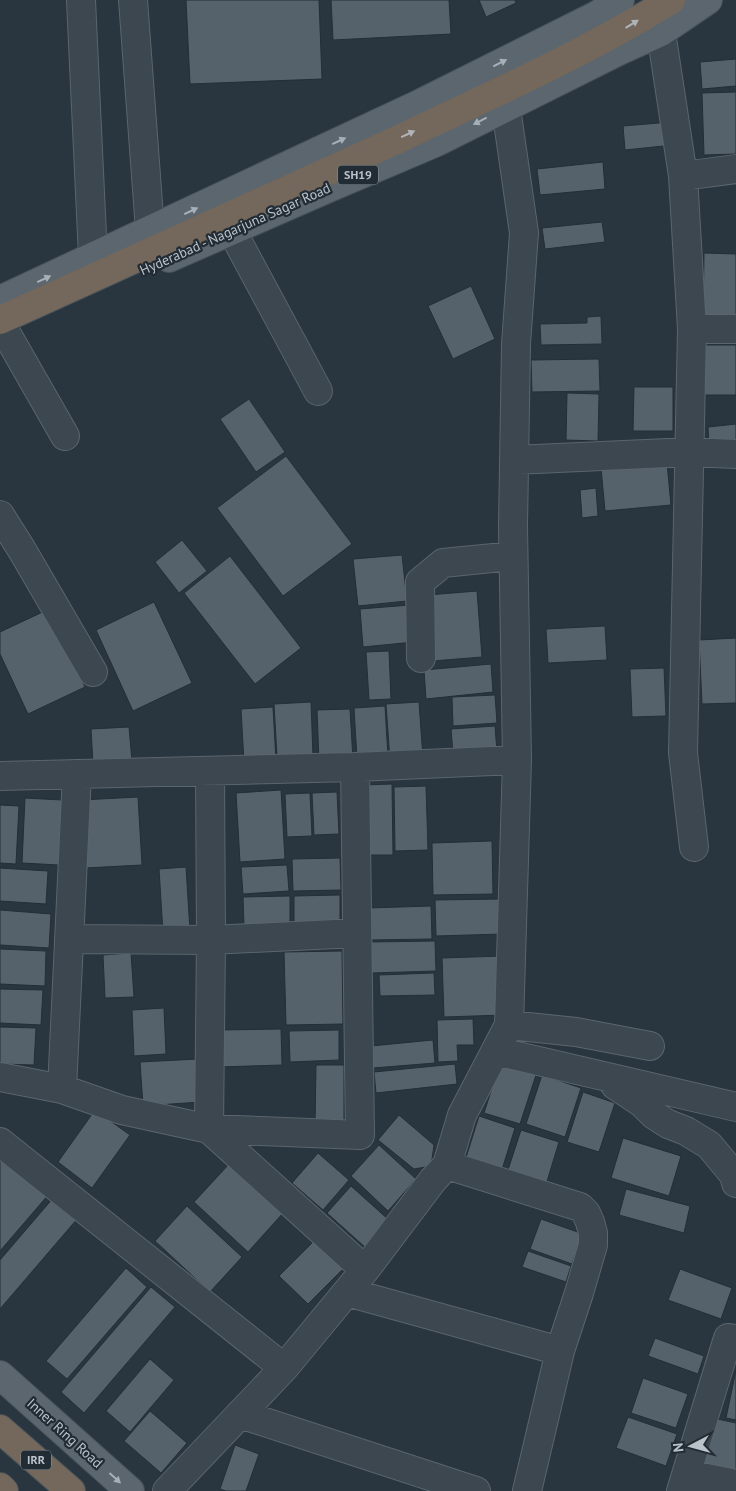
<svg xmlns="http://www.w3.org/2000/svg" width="736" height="1491" font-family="'PT Sans',sans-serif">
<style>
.building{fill:#55626c;stroke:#242e36}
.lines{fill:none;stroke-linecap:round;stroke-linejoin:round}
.minor-casing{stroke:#5b656d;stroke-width:30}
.major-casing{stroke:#475058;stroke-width:30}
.highway-casing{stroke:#48525a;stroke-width:30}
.minor{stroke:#3d474f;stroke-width:28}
.major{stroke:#5b666f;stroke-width:28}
.highway{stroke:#74675b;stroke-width:28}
.oneway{fill:#b0b4b9}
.oneway2{fill:#a7b0b8}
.labels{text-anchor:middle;stroke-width:4.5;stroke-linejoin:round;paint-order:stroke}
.shield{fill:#222c35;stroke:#8c959d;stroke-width:1}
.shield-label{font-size:12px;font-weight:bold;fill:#bac2ca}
.street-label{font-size:14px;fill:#bac2ca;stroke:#222c35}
</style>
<rect width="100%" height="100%" fill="#29353f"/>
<!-- building -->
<path class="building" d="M186 0H319L322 79 190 84Z
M331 0H449L451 34 333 40Z
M479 0H515L516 3 486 17Z
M736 59V86L702 89 700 62Z
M736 92V154L704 155 702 93Z
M671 122 673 145 625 150 623 126Z
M603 162 605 189 540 195 537 169Z
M602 222 605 242 545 249 542 228Z
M704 253 736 254V318L703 317Z
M471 286 495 339 453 359 428 306Z
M601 316 602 344 541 345 540 324 587 323V317Z
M705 345H736V395H704Z
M599 359 600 391 532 392 531 360Z
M634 387H673V431H633Z
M567 393 599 394 598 441 566 440Z
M249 399 285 452 256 472 220 419Z
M736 424V444L709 447 708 427Z
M286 456 352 544 283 596 217 508Z
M667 463 671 505 605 511 601 468Z
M596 488 598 516 582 518 580 490Z
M182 540 207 571 179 593 155 562Z
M402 555 407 601 358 606 353 559Z
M230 556 301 648 255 684 184 593Z
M477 591 482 657 433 661 428 595Z
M154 602 192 683 133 711 96 630Z
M410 605 414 642 363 647 360 609Z
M49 609 85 687 28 714 0 654V632Z
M605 626 607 660 548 663 546 629Z
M736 638V703L702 704 699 640Z
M389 651 391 699 369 700 366 652Z
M491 664 493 692 426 699 424 670Z
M664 668 666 716 632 717 630 669Z
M495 695 497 723 453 726 452 697Z
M311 702 313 756 277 757 274 704Z
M419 702 423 758 390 761 386 704Z
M385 706 388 757 357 759 354 708Z
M273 707 276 761 244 763 241 709Z
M350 709 353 760 319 762 317 710Z
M495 726 497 752 453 754 451 729Z
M129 727 132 761 93 764 91 729Z
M392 784 393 855H364L362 785Z
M426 786 428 850 395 851 394 787Z
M281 790 285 859 240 862 236 793Z
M337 792 339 834 314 835 312 793Z
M310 793 312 836 287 837 285 794Z
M138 797 142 865 85 868 81 800Z
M25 798 62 800 59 865 22 863Z
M0 805 19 806 16 864 0 863Z
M492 841 493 894 433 895 432 843Z
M340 858 341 890 293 891 292 859Z
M287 865 289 891 243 894 241 867Z
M186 867 190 931 163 933 159 869Z
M0 868 48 871 46 904 0 901Z
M340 895V925L294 926V896Z
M290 896V925L244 926 243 897Z
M502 899V934L436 936 435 900Z
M431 906 432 939 369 940 368 908Z
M0 910 51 914 49 948 0 945Z
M435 941 436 971 371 973 370 942Z
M0 949 46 951 45 986 0 984Z
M342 951 343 1024 286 1025 284 952Z
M131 953 134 997 105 998 103 955Z
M502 956 503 1015 444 1017 442 958Z
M434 973 435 995 380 996 379 975Z
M0 989 43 990 41 1025 0 1023Z
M164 1008 166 1054 134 1056 132 1010Z
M473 1019 474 1045H457L458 1061 438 1062 437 1020Z
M0 1027 36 1028 34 1065 0 1064Z
M281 1029 282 1065 219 1067V1030Z
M339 1030V1060L290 1062 289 1031Z
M433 1040 435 1063 373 1068 371 1046Z
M198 1059 200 1102 143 1106 140 1062Z
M500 1063 536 1075 520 1124 484 1113Z
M455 1064 457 1084 376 1093 374 1072Z
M316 1065H344V1127H315Z
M542 1075 581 1088 565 1137 526 1124Z
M583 1092 615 1103 599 1152 567 1142Z
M95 1110 130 1135 92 1188 58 1162Z
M399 1115 434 1145 431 1166 414 1169 378 1140Z
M479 1116 515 1128 500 1176 464 1164Z
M521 1130 559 1142 545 1188 506 1176Z
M623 1138 681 1156 669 1196 611 1178Z
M379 1145 416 1179 388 1211 351 1176Z
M318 1153 349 1180 323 1210 292 1183Z
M4 1155 49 1194 0 1251V1160Z
M230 1163 284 1212 248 1252 194 1202Z
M351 1186 390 1221 366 1248 327 1213Z
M626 1189 690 1206 684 1233 619 1215Z
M54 1197 78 1218 0 1309V1260Z
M187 1206 242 1257 210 1292 155 1241Z
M541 1219 583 1234 572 1264 530 1249Z
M316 1239 345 1267 308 1304 279 1276Z
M528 1251 571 1266 566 1282 522 1267Z
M126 1268 147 1287 67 1379 46 1361Z
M680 1269 732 1288 721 1319 668 1300Z
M151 1287 175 1307 84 1413 61 1392Z
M655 1338 704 1356 698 1374 648 1356Z
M150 1359 174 1380 130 1432 106 1411Z
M736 1370V1420L726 1418Z
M643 1378 688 1394 676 1428 631 1413Z
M150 1411 187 1443 161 1473 124 1441Z
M628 1417 677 1434 666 1466 616 1448Z
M713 1418 736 1423V1478L702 1470Z
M235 1445 259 1454 246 1491H226L220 1489Z"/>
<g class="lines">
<!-- minor casing -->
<g class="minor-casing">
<path id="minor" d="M81 0 93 257
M133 0 150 230
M661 32 683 176 692 329 683 753 694 847
M506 108 524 233 516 344 513 526 517 760
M683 176 736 169
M232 231 318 391
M692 329H736
M5 331 65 436
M514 460 690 452 736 454
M0 515 22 550 93 672
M421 658 420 582 443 563 513 556
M210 771 211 940 209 1129 365 1270
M0 776 355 767 360 1135 209 1129 122 1110 62 1089 0 1077
M69 939 211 940 357 933
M509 1025 576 1032 650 1046
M496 1051 736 1107
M615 1085 642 1103 654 1115 668 1124 686 1131 709 1145 734 1175 736 1183
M62 1089 77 774
M0 1142 284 1368 167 1491
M447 1165 580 1207 586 1213 590 1222 593 1233V1245L579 1293 560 1351 527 1491
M347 1292 560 1351
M284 1368 365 1270 433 1180 447 1165 462 1115 509 1025 517 760 355 767
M240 1414 476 1491
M687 1474 736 1484
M681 1491 728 1338 736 1339"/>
</g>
<!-- major casing -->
<g class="major-casing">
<path id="major" d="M169 258 329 188 437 142 619 51 661 32 708 0
M0 300 419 104 597 15 620 0
M0 1375 130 1491"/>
</g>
<!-- highway casing -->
<g class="highway-casing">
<path id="highway" d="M0 320C133 260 266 200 399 139 491 95 584 54 671 0
M0 1429 71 1491
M0 1487 4 1491"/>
</g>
<!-- minor -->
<use href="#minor" class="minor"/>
<!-- major -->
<use href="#major" class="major"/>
<!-- highway -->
<use href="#highway" class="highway"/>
</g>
<!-- one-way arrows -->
<defs><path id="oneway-solid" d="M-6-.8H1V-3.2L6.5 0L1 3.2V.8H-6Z" transform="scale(1.25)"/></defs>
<g class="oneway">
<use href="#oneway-solid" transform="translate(632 24) rotate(-31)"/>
<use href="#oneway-solid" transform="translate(408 134) rotate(-25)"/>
</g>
<g class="oneway2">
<use href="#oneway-solid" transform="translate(500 63) rotate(-27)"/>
<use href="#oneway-solid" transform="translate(480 121) rotate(153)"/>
<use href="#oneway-solid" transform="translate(339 141) rotate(-25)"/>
<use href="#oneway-solid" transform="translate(191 211) rotate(-25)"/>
<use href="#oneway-solid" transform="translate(44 279) rotate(-25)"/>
<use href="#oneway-solid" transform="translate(115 1478) rotate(42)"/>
</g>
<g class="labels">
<!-- shield labels -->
<g class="shield">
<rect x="338" y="165.5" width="40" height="19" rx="4"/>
<rect x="21" y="1450.5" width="30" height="19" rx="4"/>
</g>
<g class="shield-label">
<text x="358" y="179">SH19</text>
<text x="36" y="1464">IRR</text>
</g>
<!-- street labels -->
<g class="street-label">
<text transform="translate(235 229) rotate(-24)" y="5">Hyderabad - Nagarjuna Sagar Road</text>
<text transform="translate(65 1433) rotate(42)" y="5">Inner Ring Road</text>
</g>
</g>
<!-- north arrow -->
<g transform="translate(691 1446) rotate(264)" stroke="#222c35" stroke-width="4" paint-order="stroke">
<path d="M0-4L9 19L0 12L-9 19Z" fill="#bac2ca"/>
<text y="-8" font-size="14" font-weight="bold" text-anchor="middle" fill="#bac2ca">N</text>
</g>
</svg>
